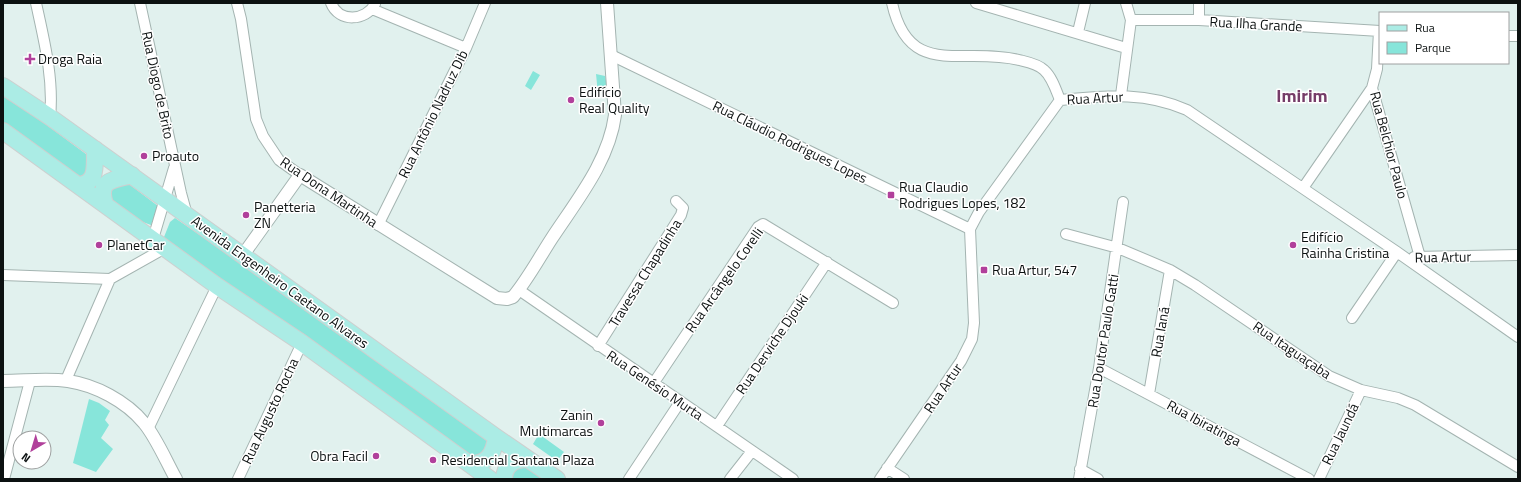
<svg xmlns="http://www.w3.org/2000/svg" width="1521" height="482" font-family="'Titillium Web',sans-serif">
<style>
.green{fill:#87e5da}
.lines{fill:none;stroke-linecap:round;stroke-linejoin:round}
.minor-casing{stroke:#a4b4b1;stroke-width:12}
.tertiary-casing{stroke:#a4b4b1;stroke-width:14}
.primary-casing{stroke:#cecfcf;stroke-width:18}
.minor{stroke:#fff;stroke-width:10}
.tertiary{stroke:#fff;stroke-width:12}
.primary{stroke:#abece5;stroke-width:16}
.poi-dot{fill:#b1409b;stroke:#fff;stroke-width:1.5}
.labels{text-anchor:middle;stroke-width:3;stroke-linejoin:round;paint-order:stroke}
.street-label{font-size:14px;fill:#0c1111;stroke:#fff}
.poi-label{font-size:14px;fill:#0c1111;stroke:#fff;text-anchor:start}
.district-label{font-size:18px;font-weight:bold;fill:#753c68;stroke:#fff}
</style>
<rect width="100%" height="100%" fill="#e1f1ee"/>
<!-- green -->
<path class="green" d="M533 71 540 75 531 90 525 86Z
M596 74 605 76 608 91 598 94Z
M3 96 40 120 90 157 86 177H77L3 127Z
M125 181 158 206 151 225 140 221 106 198 113 182Z
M175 218 229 255 492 443 489 451 474 458 173 246 164 237 170 222Z
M89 399 99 403 110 411 105 420 109 425 101 438 113 449 96 472 73 463Z
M539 434 564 452 557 461 533 444Z
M523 463 547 479H509L511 467Z"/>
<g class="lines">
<!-- minor casing -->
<g class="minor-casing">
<path id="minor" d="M36 3C44 40 54 79 50 117
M140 3 181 193 187 215
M237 3 241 19 256 119 263 136 279 160 300 175
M331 3C339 23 366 21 375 4
M892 3C909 80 962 46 1019 60 1027 62 1038 64 1044 70 1052 77 1056 90 1060 100
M976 3 1126 48
M372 9 466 48
M1131 20H1199L1380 31
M1199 20V3
M1379 31 1377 69 1372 88 1420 257
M1078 32 1085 3
M1508 36H1518
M611 55 970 229
M1121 95 1131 20 1126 3
M1303 188 1372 88
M378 225 466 48 485 3
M1066 234 1118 248 1170 270 1195 285 1329 376 1361 390 1398 398 1415 405 1518 467
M153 239 174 168
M1414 257 1518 255
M3 275 110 279 66 380
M110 279 165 248
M519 290 793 479
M1352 318 1397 252
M598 346 681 215 683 208 676 201
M1099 368 1309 479
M653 384 758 227 763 224 893 303
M1149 394 1170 270
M717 426 827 262
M148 429 217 286
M887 468 904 479
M1080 469 1098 479
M4 479 30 381
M238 479 302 343
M629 479 680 402
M730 479 752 451
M880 479 961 361 972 339 974 323 970 229 979 212 1060 100C1105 96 1144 91 1187 110L1397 252 1518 337
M1079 479 1099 368 1123 202
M1319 479 1361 390"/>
</g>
<!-- tertiary casing -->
<g class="tertiary-casing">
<path id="tertiary" d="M243 255 300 175 497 298 507 299 513 297C528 279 539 258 552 238 577 200 609 161 615 115L607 3
M3 381C24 381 47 378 68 381 95 385 126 401 144 423 156 437 167 463 176 479"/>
</g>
<!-- primary casing -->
<g class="primary-casing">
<path id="primary" d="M3 86 50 117 496 437 557 479
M3 131 217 286 302 343 490 479
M79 185C99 183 94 163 95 149
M105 204C97 179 114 180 132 175
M469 464C487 465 494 454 496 437
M504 479C504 466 514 459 527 459"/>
</g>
<!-- minor -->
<use href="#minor" class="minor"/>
<!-- tertiary -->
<use href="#tertiary" class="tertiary"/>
<!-- primary -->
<use href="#primary" class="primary"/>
</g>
<!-- markers -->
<g class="poi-dot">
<path d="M28 53h4v4h4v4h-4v4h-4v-4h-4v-4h4z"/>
<circle cx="571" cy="100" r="4"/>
<circle cx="144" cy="156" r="4"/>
<rect x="887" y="191" width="8" height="8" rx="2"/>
<circle cx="246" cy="215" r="4"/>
<circle cx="99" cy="245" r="4"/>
<circle cx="1293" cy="245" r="4"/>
<rect x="980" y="266" width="8" height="8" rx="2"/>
<circle cx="601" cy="423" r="4"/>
<circle cx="376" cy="456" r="4"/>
<circle cx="433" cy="460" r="4"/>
</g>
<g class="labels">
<!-- street labels -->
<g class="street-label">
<text transform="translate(1256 24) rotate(3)" y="5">Rua Ilha Grande</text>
<text transform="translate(158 85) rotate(78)" y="5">Rua Diogo de Brito</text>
<text transform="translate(1095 98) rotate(-3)" y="5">Rua Artur</text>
<text transform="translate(433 114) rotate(-64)" y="5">Rua Antônio Nadruz Dib</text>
<text transform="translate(790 142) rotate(26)" y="5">Rua Cláudio Rodrigues Lopes</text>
<text transform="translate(1389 145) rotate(75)" y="5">Rua Belchior Paulo</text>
<text transform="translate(329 192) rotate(34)" y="5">Rua Dona Martinha</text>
<text transform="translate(1443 257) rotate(-1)" y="5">Rua Artur</text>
<text transform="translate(645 273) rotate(-58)" y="5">Travessa Chapadinha</text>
<text transform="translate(724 280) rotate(-55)" y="5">Rua Arcângelo Corelli</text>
<text transform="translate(280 282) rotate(36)" y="5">Avenida Engenheiro Caetano Alvares</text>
<text transform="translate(1160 332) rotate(-80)" y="5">Rua Ianá</text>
<text transform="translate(1103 341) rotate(-81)" y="5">Rua Doutor Paulo Gatti</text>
<text transform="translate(772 344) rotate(-56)" y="5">Rua Derviche Djouki</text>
<text transform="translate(1292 350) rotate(34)" y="5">Rua Itaguaçaba</text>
<text transform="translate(655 385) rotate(34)" y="5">Rua Genésio Murta</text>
<text transform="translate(943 388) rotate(-56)" y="5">Rua Artur</text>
<text transform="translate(270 411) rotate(-65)" y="5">Rua Augusto Rocha</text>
<text transform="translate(1204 423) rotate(28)" y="5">Rua Ibiratinga</text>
<text transform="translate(1340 434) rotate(-64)" y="5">Rua Jaundá</text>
</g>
<!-- poi labels -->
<g class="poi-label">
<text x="38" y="64">Droga Raia</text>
<text x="579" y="97">Edifício<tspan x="579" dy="16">Real Quality</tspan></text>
<text x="152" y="161">Proauto</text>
<text x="899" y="192">Rua Claudio<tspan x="899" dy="16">Rodrigues Lopes, 182</tspan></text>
<text x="254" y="212">Panetteria<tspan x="254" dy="16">ZN</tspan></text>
<text x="1301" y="242">Edifício<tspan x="1301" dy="16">Rainha Cristina</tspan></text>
<text x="107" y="250">PlanetCar</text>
<text x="992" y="275">Rua Artur, 547</text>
<text x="593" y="420" text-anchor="end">Zanin<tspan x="593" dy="16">Multimarcas</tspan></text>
<text x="368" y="461" text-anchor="end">Obra Facil</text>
<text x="441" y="465">Residencial Santana Plaza</text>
</g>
<!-- district labels -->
<g class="district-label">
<text x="1302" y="102">Imirim</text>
</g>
</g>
<!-- border -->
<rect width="1521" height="482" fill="none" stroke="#0c1111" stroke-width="8"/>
<!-- legend -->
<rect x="1379" y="12" width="130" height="52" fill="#ffffff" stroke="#9ea0a0"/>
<rect x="1387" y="25" width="20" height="6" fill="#abece5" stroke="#9ea0a0"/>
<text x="1415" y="32" font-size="12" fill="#0c1111">Rua</text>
<rect x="1387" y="42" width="20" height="12" fill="#87e5da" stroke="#9ea0a0"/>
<text x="1415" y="52" font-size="12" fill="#0c1111">Parque</text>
<!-- north arrow -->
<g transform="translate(32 450) rotate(218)"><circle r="19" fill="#ffffff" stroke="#9ea0a0"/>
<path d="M0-3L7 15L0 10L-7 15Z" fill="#b1409b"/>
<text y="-6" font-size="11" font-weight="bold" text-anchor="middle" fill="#0c1111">N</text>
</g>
</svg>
